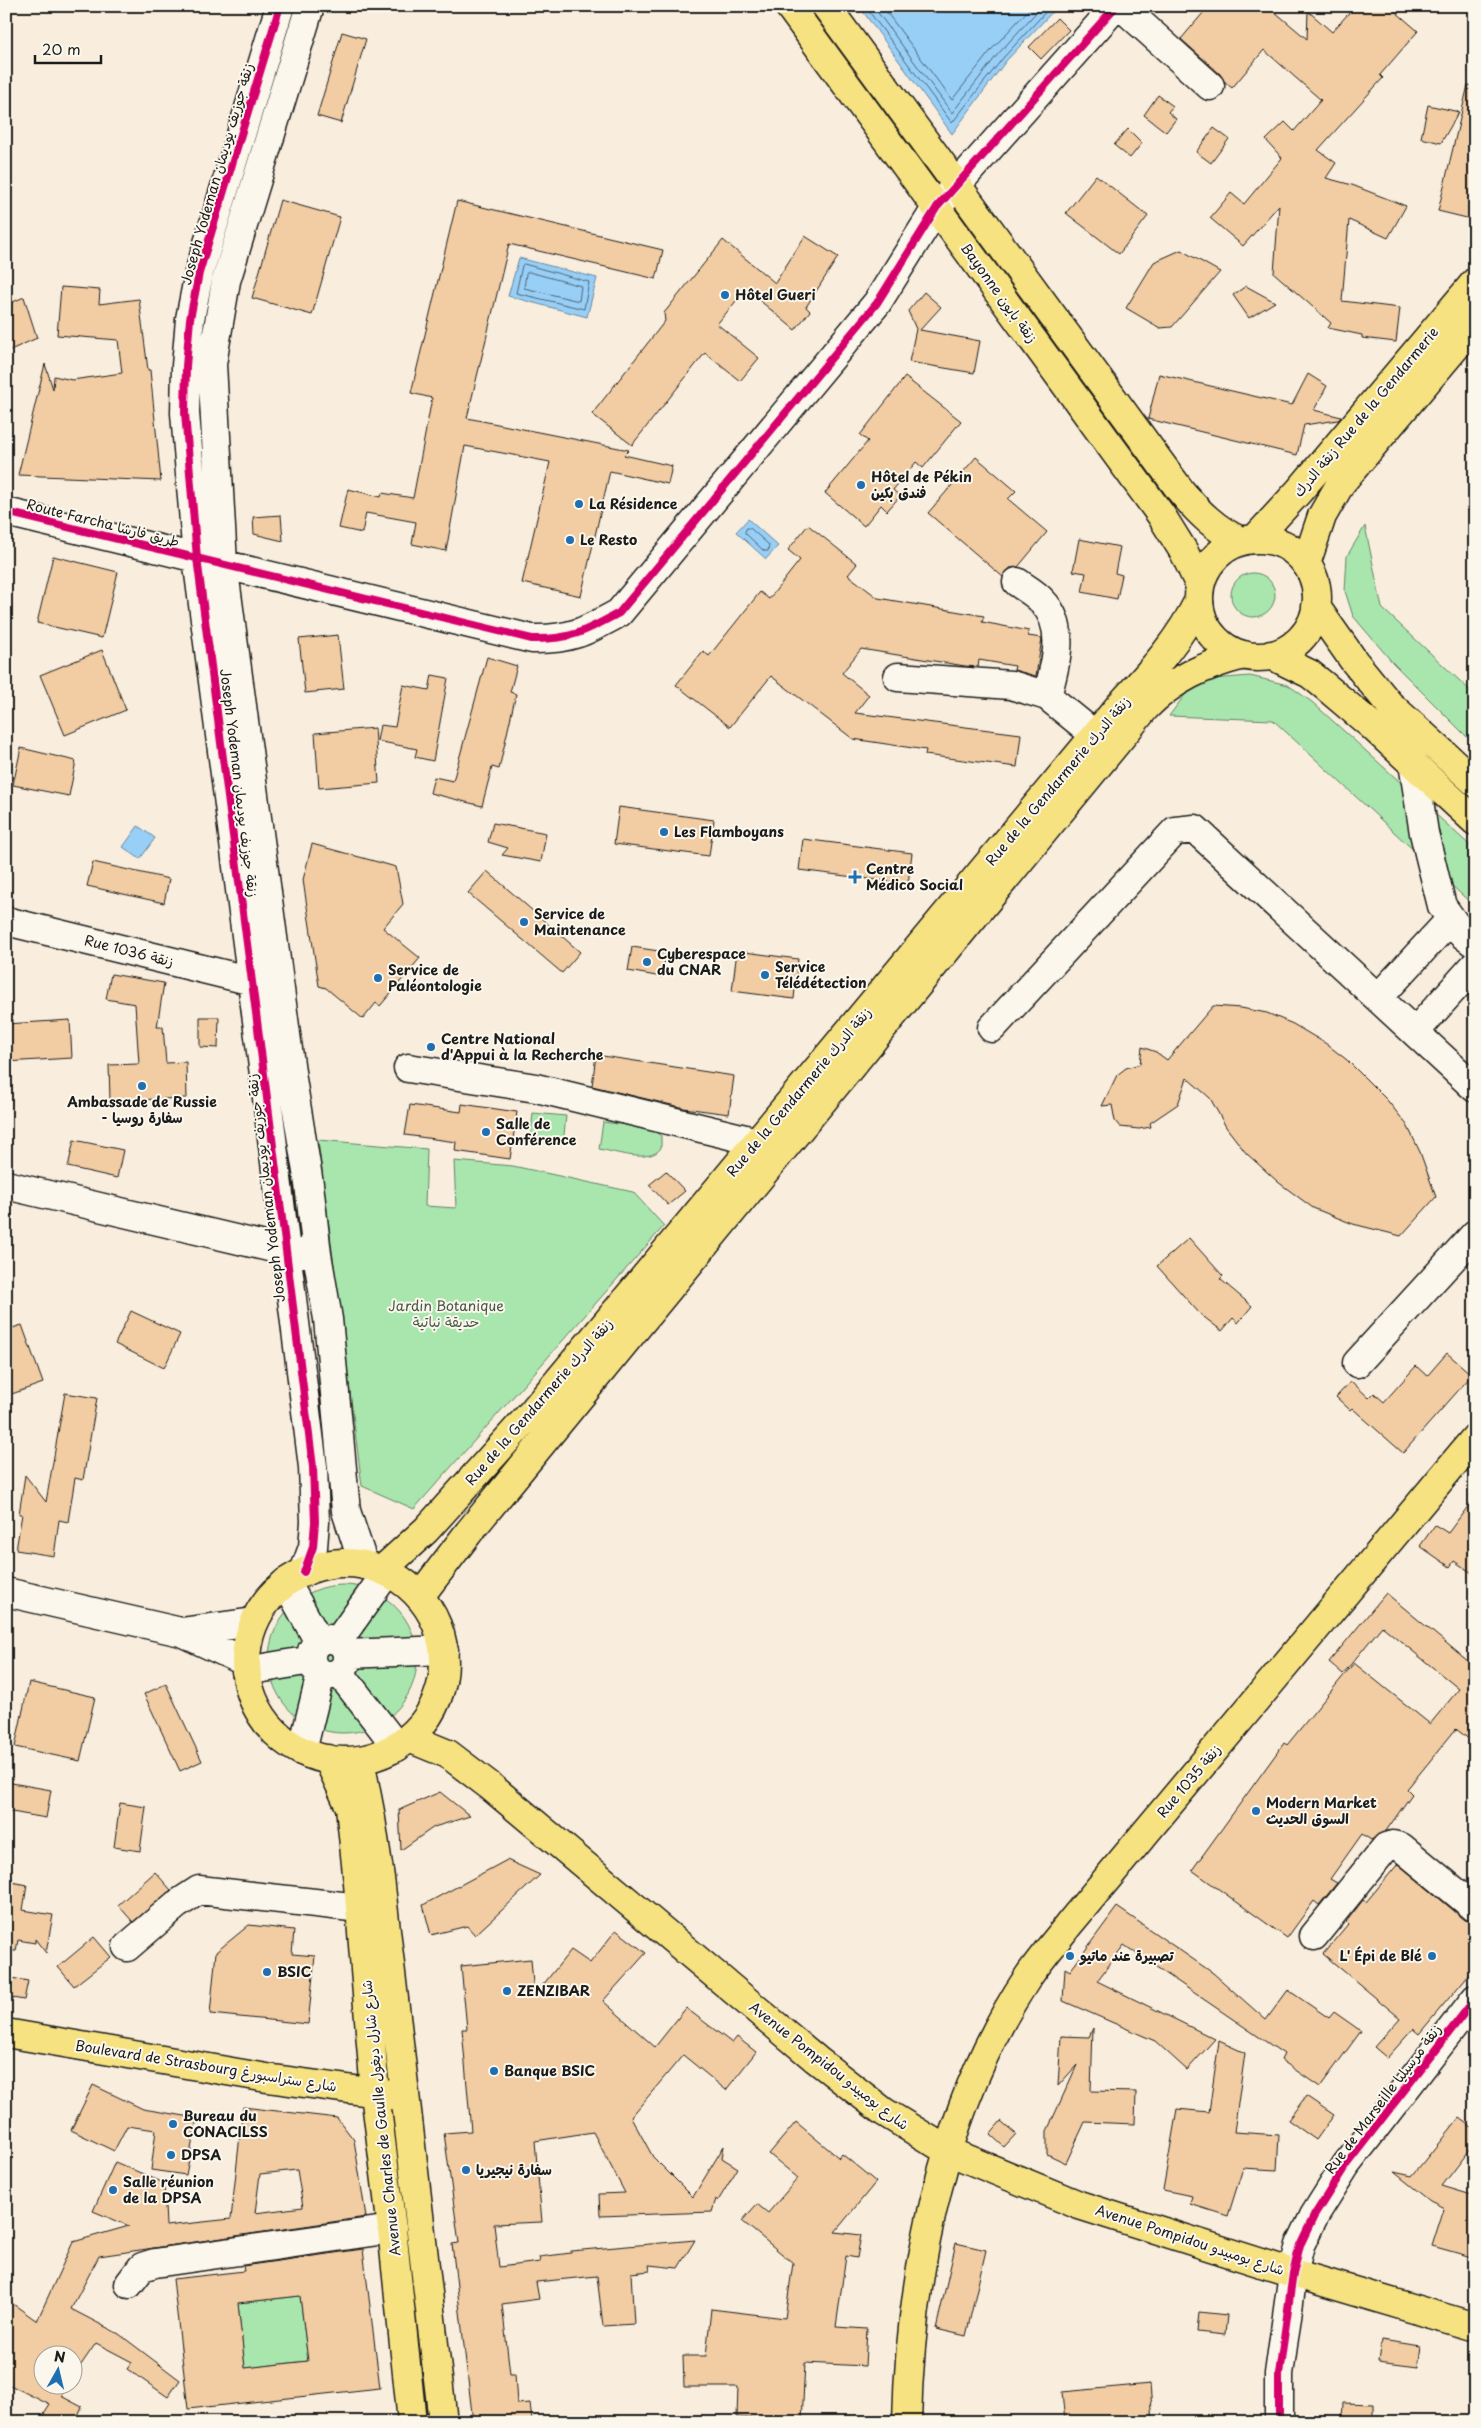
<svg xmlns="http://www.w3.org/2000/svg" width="1481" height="2428" font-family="'Playpen Sans','Playpen Sans Arabic',sans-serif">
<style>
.green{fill:#a8e6ad;stroke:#628164}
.water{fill:#98cff7;stroke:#66879f}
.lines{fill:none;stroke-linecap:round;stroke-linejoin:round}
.shore{stroke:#4e6474;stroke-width:1}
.building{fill:#f2cca2;stroke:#1c1c1c;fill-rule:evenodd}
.minor-casing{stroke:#1c1c1c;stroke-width:31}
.major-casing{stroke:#1c1c1c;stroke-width:31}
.minor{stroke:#fbf7ec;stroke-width:28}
.major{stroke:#f7e281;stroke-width:28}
.cycleway-casing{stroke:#fbf7ec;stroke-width:11}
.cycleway{stroke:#d6006c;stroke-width:8}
.poi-dot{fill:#1f6fb2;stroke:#fbf7ec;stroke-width:2}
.labels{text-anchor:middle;stroke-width:4;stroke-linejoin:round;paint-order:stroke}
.street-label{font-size:14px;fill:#1c1c1c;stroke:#fbf7ec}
.poi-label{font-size:14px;font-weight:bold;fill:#1c1c1c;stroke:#fbf7ec;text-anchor:start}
.park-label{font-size:14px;fill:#465948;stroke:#fbf7ec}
</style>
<rect width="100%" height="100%" fill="#f9eedd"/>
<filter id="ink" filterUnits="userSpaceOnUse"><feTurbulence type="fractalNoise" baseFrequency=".02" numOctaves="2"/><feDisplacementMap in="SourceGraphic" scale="10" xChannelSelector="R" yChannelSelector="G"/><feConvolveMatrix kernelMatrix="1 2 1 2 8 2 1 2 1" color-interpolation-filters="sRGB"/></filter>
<g filter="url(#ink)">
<!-- green -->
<path class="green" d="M1365 526 1382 608 1475 695V745L1393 663 1353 616 1345 591 1347 556Z
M1231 595a22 22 0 1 1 44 0a22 22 0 1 1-44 0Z
M1250 676 1288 685 1312 702 1475 850V907L1273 720 1169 716 1187 692 1213 679Z
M533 1113 566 1116 563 1144 530 1140Z
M603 1122 650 1128 661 1136V1148C650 1164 616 1152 599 1149Z
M318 1140 427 1149 425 1206 456 1208 454 1161 513 1166 633 1192 664 1226 414 1509 362 1486Z
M269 1659a74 74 0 1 1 148 0a74 74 0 1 1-148 0Z
M300 2296 308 2361 245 2368 238 2303Z"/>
<!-- water -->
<path class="water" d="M859 6H1058L1006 61 952 134Z
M519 258 597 278 587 317 508 296Z
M748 519 778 546 766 559 736 532Z
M138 826 155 838 140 859 123 847Z"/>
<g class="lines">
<!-- shore -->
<path class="shore" d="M865 6 952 123 1003 58 1051 6
M873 6 952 113 998 54 1042 6
M882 6 952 100 992 49 1032 6
M524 264 589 282 584 309 516 293 522 266Z
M529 272 581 286 579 301 524 288 526 274Z
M747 528H750L769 545 768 551H764L745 533Z"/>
</g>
<!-- building -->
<path class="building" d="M1209 6H1268L1307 39 1308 11 1332 32 1355 6H1389L1418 31 1380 75 1383 78 1318 150 1336 163 1326 178 1352 185 1406 206 1388 238 1349 220 1342 301 1400 308 1396 342 1362 338V335L1328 328 1331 323 1274 273 1279 205 1243 246 1210 218 1231 193 1244 204 1282 158 1266 140 1285 122 1294 131 1321 100 1264 50 1232 88 1225 82 1220 74 1181 39Z
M1057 18 1069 30 1041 59 1029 47Z
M342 32 366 39 341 123 317 116Z
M1468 85 1475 86V220L1438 211Z
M1158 95 1173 106 1168 112 1176 119 1166 132 1144 115Z
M1428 105 1459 112 1441 143 1421 138Z
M1214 128 1229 139 1211 163 1196 152Z
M1128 129 1142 143 1130 158 1114 145Z
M1096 175 1148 216 1119 254 1066 213Z
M280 200 340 217 312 315 252 298Z
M457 201 663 250 656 279 509 244 467 418 629 450 624 455 672 466 668 484 610 471 581 596 522 583 550 462 465 446 446 551 412 544 416 522 366 513 362 533 339 528 348 489 381 497 382 493 413 498 432 398 411 393Z
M805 236 838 257 806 307 810 311 795 330 746 289 717 324 759 358 740 381 705 353 632 445 592 414 665 321 664 313 723 240 775 283Z
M1181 250 1220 272 1172 327 1160 328 1126 308 1154 262Z
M1246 286 1275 302 1249 318 1233 295Z
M61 287 100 290 99 304 139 299 148 370H150L161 481 18 475 45 364 53 389 54 376 72 380 122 373 118 340 57 335Z
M924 292 941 307 920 330 980 341 974 373 909 362 916 329 908 311Z
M24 297 37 338 6 352V332L10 329 6 319V305Z
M1159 374 1292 405 1308 374 1327 386 1314 410 1341 417 1338 420 1304 425 1297 455 1148 419Z
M905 377 961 421 923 468 916 462 893 490 900 496 887 511 881 505 864 526 825 493 868 441 860 435Z
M976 457 1016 491 1008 499 1047 532 1018 567 1010 568 1003 577 928 513Z
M281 515 283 541 254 534 253 517Z
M808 525 857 564 848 575 878 598 984 616 982 622 1029 631 1028 636 1042 638 1036 676 1014 670 1015 666 979 660 978 667 965 666 861 649 842 673 869 695 855 713 1021 734 1017 767 925 755 926 750 853 739 771 676 730 727 676 685 703 651 709 656 760 592 769 599 800 560 788 550Z
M1079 539 1120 547 1115 573 1122 575 1117 599 1082 592 1086 573 1073 571Z
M53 556 118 572 102 638 37 623Z
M338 635 344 689 305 693 299 639Z
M102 650 126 710 65 735 40 675Z
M487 657 517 666 510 692 516 694 499 769 492 767 482 806 430 793 434 777 453 781Z
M432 675 448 678 433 761 415 757 417 749 377 741 380 725 395 727 403 685 429 690Z
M375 728 379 783 319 788 315 733Z
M21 748 76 761 69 796 13 785Z
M619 807 714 820 709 856 614 844Z
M493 823 546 833 541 862 502 855 508 848 488 842Z
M803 839 912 853 908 884 799 870Z
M312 844 396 867 403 904 383 928 420 958 380 1006 376 1003 363 1019 326 988 319 986 303 880Z
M93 862 169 879 164 903 87 886Z
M487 871 580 952 562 973 468 893Z
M632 947 666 952 662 977 628 971Z
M737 951 798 959 794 999 732 991Z
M111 974 164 983 157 1027H163L166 1063 186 1062 187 1098 110 1101 109 1065 139 1064 135 1004 106 999Z
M1213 1006 1241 1008 1267 1013 1293 1024 1325 1043 1347 1060 1387 1100 1407 1125 1420 1152 1436 1197 1401 1236 1353 1224 1313 1208 1278 1182 1246 1153 1226 1127 1210 1098 1187 1078 1178 1104 1150 1123 1151 1127 1139 1129 1120 1127 1115 1121 1112 1105 1102 1106 1117 1075 1126 1068 1140 1064 1142 1047 1156 1052 1167 1060Z
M200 1017H219L218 1048 200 1047Z
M70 1020 72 1058 6 1062V1024Z
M596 1055 734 1076 729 1114 684 1108 592 1086Z
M462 1104 517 1112 510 1159 455 1151 456 1142 405 1135 410 1105 461 1112Z
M74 1140 123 1150 117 1178 68 1167Z
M666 1171 685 1191 668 1205 649 1185Z
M1189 1238 1223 1276 1220 1279 1252 1306 1238 1323 1233 1318 1222 1331 1200 1314 1157 1266Z
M131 1311 180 1334 164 1368 115 1344Z
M22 1325 43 1383 6 1396V1330Z
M1447 1353 1472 1375 1403 1453 1352 1408 1350 1410 1336 1397 1351 1381 1369 1398 1374 1393 1384 1402 1416 1366 1427 1376Z
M65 1393 97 1398 83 1480 75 1478 68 1522 59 1520 54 1556 16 1550 22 1514H19L25 1475 46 1502Z
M1475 1497V1575L1454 1561 1450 1567 1420 1546 1435 1525 1448 1533Z
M1386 1593 1475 1667V1744L1456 1729 1407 1789 1412 1794 1386 1831 1371 1840 1362 1834 1330 1879 1337 1883 1319 1905 1314 1901 1287 1938 1192 1870 1284 1743 1287 1745 1354 1663 1430 1724 1459 1689 1382 1626 1343 1674 1329 1662Z
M29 1682 95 1697 80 1761 15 1747Z
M166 1684 202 1761 180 1771 144 1694Z
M6 1782 51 1790 46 1818 6 1811Z
M440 1792 470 1816 434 1827 401 1850 399 1810Z
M120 1803 146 1807 140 1851 114 1847Z
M507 1860 540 1875 475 1935 467 1926 431 1935 423 1905Z
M1398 1864 1465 1920 1475 1923V1967L1419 2034 1413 2029 1387 2058 1374 2047 1400 2018 1323 1954 1348 1924 1346 1922 1363 1900 1366 1902Z
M155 1872 171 1890 133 1922 118 1905Z
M6 1881 27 1885 23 1910 53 1915 46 1953 35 1939V1943L18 1940 16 1951H6Z
M1117 1907 1213 1973 1266 2020 1288 1990 1329 2018 1334 2012 1361 2031 1320 2087 1281 2060 1284 2054 1124 1945 1097 1981 1215 2039 1187 2070 1155 2041 1063 2001 1065 1968 1070 1971Z
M249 1925 294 1930 292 1954 315 1956 308 2024 210 2014 216 1952Z
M616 1930 646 1953 603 2001 655 2047 686 2008 732 2043 737 2037 756 2052 726 2090 683 2055 631 2117 653 2157 693 2197 724 2146 722 2158 738 2168 718 2201 716 2199 712 2212 600 2216 599 2194 625 2193 593 2132 535 2141 542 2222 494 2224 499 2267 540 2262 539 2257 571 2253V2251L695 2240 678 2268 649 2265 650 2271 631 2273 634 2324 603 2326 597 2276 536 2282 539 2299 502 2304 510 2374H515L517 2404 530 2403 532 2422H473L452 2244 459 2243 444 2133 471 2131 462 2029H467L461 1966 531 1959 534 1996 571 1950 590 1963Z
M94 1937 111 1957 74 1986 58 1967Z
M6 1977 28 1981 24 2000 6 1997Z
M1093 2028 1091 2091 1136 2092 1135 2124 1085 2122 1066 2163 1047 2154V2131L1077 2065 1058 2086 1061 2036 1089 2037Z
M1219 2041 1245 2053 1234 2132 1279 2135 1277 2170 1243 2168 1228 2216 1190 2204 1192 2196 1163 2190 1177 2109 1209 2112Z
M93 2085 143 2109 197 2118 186 2175 151 2170 156 2130 127 2126 114 2151 71 2130Z
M1306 2096 1334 2115 1316 2140 1288 2120Z
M243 2107 337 2118 354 2140 366 2217 99 2256 71 2309 119 2334 180 2380 168 2397 127 2369 132 2362 96 2343 72 2378V2356H42V2386H68L61 2396 82 2407 75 2422H39L50 2405 6 2383V2299L37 2321 73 2242 129 2226 93 2211 115 2162 164 2183 166 2226 231 2219ZM297 2170 303 2207 255 2213 260 2174Z
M1459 2118 1475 2130V2143L1442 2186 1475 2196V2258L1432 2246 1444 2208 1430 2201 1394 2172 1412 2176Z
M1001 2121 1016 2134 1004 2147 990 2134Z
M796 2122 839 2158 842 2154 876 2182 835 2232 861 2235 857 2258 846 2256 836 2327 867 2329 865 2366 805 2363 802 2421 737 2417 738 2387H684L683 2356H706L711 2309 785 2318 793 2263 742 2221 757 2204 768 2213 798 2178 769 2154Z
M956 2243 986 2250 966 2336 936 2329Z
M363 2249 380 2388 188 2409 173 2279 244 2271 243 2266ZM300 2296 308 2361 245 2368 238 2303Z
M1199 2312 1227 2315 1225 2335 1197 2332Z
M1381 2340 1421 2346 1418 2367 1378 2362Z
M1150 2384 1153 2422H1065L1062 2392Z
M1343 2403 1374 2404V2422H1342Z"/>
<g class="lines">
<!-- minor casing -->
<g class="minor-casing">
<path id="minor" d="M280 6 199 273 190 319 186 366 185 413 197 558 266 1090 313 1467 315 1522 313 1547 304 1572
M310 6 226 281 212 364 223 564 292 1079 309 1184 317 1254 328 1319 346 1511 364 1565
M1121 6 1210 86
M6 512 532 639C571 640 586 631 619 613L877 303 937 207 1116 6
M1017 582C1025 588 1035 593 1042 601 1068 627 1055 666 1047 696
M898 677 1011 685 1047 696 1095 735
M1413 763 1424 833 1442 906 1462 934 1475 944
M6 921 252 981
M1378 998 1451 919
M992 1028 1175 831 1195 829 1475 1088
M1415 1032 1475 965
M408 1068 536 1088 758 1142
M6 1185 286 1251 303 1253
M1357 1363 1475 1234
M286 1582 319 1642
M6 1592 181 1632 246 1662
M181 1632 254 1622
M311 1657a18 18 0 1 1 36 0a18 18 0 1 1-36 0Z
M338 1641 387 1572
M347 1654 444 1650
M246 1671 311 1660
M339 1672 397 1747
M302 1751 321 1674
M1314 1936 1386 1847 1393 1845 1401 1847 1475 1908
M127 1947 176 1905 199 1890 360 1908
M129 2284 142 2267 155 2263 392 2229
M1279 2422V2374L1293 2273 1300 2245 1314 2216 1346 2165 1475 1999"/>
</g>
<!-- major casing -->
<g class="major-casing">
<path id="major" d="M789 6 1161 515 1184 552 1200 586
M826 6 1180 490C1198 512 1216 530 1241 541
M1255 539 1299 491 1475 282
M1199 598a59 59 0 1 1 118 0a59 59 0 1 1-118 0Z
M1306 564 1322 516 1341 483 1475 324
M1316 607 1354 661 1390 705 1475 782
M1271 655 1310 674 1326 687 1371 725 1475 821
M246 1662a99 99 0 1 1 198 0a99 99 0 1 1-198 0Z
M382 1570 426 1530 534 1410 1121 704C1151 671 1179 641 1199 600
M420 1596 469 1532 1145 708C1173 679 1205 665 1244 655
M409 1738 448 1754 490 1786 817 2060 884 2112 948 2151 1079 2205 1293 2273 1475 2327
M328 1759 350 1807 358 1883 375 2093 392 2229 412 2422
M360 1760 370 1812 380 1878 443 2422
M6 2033 267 2078 392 2095
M907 2422C910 2272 944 2103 1028 1977 1041 1958 1056 1941 1070 1923L1475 1438"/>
</g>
<!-- minor -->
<use href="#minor" class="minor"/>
<!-- major -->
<use href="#major" class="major"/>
<!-- cycleway casing -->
<g class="cycleway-casing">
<path id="cycleway" d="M280 6 199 273 190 319 186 366 185 413 197 558 266 1090 313 1467 315 1522 313 1547 304 1572
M6 512 532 639C571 640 586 631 619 613L877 303 937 207 1116 6
M1279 2422V2374L1293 2273 1300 2245 1314 2216 1346 2165 1475 1999"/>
</g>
<!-- cycleway -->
<use href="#cycleway" class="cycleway"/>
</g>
</g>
<!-- markers -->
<g class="poi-dot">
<circle cx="725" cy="295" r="5"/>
<circle cx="861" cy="485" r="5"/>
<circle cx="579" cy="504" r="5"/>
<circle cx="570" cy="540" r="5"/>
<circle cx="664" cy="832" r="5"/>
<path d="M852.5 869.5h5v5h5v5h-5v5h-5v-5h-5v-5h5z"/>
<circle cx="524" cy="922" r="5"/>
<circle cx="647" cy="962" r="5"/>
<circle cx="765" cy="975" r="5"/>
<circle cx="378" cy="978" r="5"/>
<circle cx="431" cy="1047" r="5"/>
<circle cx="142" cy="1086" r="5"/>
<circle cx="486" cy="1132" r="5"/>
<circle cx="1256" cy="1811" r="5"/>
<circle cx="1070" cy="1956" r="5"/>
<circle cx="1432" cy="1956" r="5"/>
<circle cx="267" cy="1972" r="5"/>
<circle cx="507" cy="1991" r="5"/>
<circle cx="494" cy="2071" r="5"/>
<circle cx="173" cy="2124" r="5"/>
<circle cx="171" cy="2155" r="5"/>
<circle cx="466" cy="2170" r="5"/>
<circle cx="113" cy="2190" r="5"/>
</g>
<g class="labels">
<!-- street labels -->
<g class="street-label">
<text transform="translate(217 174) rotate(-74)" y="5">Joseph Yodeman زنقة جوزيف يوديمان</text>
<text transform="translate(999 293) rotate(54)" y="5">Bayonne زنقة بايون</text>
<text transform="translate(1366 412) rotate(-50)" y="5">زنقة الدرك Rue de la Gendarmerie</text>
<text transform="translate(103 523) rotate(14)" y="5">Route Farcha طريق فارشا</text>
<text transform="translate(1058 781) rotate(-50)" y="5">Rue de la Gendarmerie زنقة الدرك</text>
<text transform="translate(239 783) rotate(83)" y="5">Joseph Yodeman زنقة جوزيف يوديمان</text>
<text transform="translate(129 951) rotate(14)" y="5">Rue 1036 زنقة</text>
<text transform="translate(799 1092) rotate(-50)" y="5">Rue de la Gendarmerie زنقة الدرك</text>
<text transform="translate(266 1188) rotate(-97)" y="5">Joseph Yodeman زنقة جوزيف يوديمان</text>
<text transform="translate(539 1402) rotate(-49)" y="5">Rue de la Gendarmerie زنقة الدرك</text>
<text transform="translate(1189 1781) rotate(-50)" y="5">Rue 1035 زنقة</text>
<text transform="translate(206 2066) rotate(9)" y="5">Boulevard de Strasbourg شارع ستراسبورغ</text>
<text transform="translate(829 2066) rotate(38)" y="5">Avenue Pompidou شارع بومبيدو</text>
<text transform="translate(1383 2099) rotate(-53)" y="5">Rue de Marseille زنقة مرسيليا</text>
<text transform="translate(381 2118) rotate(-96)" y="5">Avenue Charles de Gaulle شارع شارل ديغول</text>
<text transform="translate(1190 2240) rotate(18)" y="5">Avenue Pompidou شارع بومبيدو</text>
</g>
<!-- poi labels -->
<g class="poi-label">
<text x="735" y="300">Hôtel Gueri</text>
<text x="871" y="482">Hôtel de Pékin<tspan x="871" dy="16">فندق بكين</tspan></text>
<text x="589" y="509">La Résidence</text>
<text x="580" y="545">Le Resto</text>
<text x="674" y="837">Les Flamboyans</text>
<text x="866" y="874">Centre<tspan x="866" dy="16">Médico Social</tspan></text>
<text x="534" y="919">Service de<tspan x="534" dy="16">Maintenance</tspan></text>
<text x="657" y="959">Cyberespace<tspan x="657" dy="16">du CNAR</tspan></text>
<text x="775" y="972">Service<tspan x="775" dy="16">Télédétection</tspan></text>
<text x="388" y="975">Service de<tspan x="388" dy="16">Paléontologie</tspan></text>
<text x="441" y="1044">Centre National<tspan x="441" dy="16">d'Appui à la Recherche</tspan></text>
<text x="142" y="1107" text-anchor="middle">Ambassade de Russie<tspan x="142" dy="16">- سفارة روسيا</tspan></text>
<text x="496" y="1129">Salle de<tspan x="496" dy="16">Conférence</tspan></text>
<text x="1266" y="1808">Modern Market<tspan x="1266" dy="16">السوق الحديث</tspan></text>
<text x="1080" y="1961">تصبيرة عند ماتيو</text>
<text x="1422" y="1961" text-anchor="end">L' Épi de Blé</text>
<text x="277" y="1977">BSIC</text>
<text x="517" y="1996">ZENZIBAR</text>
<text x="504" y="2076">Banque BSIC</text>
<text x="183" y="2121">Bureau du<tspan x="183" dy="16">CONACILSS</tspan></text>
<text x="181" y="2160">DPSA</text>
<text x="476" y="2175">سفارة نيجيريا</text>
<text x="123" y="2187">Salle réunion<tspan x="123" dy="16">de la DPSA</tspan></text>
</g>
<!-- park labels -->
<g class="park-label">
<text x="446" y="1311">Jardin Botanique<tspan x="446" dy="16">حديقة نباتية</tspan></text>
</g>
</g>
<!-- margin -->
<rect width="1481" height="2428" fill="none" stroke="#fbf7ec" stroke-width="25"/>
<rect x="12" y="12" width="1456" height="2403" fill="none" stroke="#1c1c1c" stroke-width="2" filter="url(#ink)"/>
<!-- north arrow -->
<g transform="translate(58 2370) rotate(8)"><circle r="24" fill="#fbf7ec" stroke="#a29f99"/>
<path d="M0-4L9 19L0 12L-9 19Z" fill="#1f6fb2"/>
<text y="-8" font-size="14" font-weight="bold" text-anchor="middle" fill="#1c1c1c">N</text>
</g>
<!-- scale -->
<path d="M35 55v8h66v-8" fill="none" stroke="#1c1c1c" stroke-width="2.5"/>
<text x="42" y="55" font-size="15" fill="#1c1c1c" stroke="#fbf7ec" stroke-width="4" paint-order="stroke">20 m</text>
</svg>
